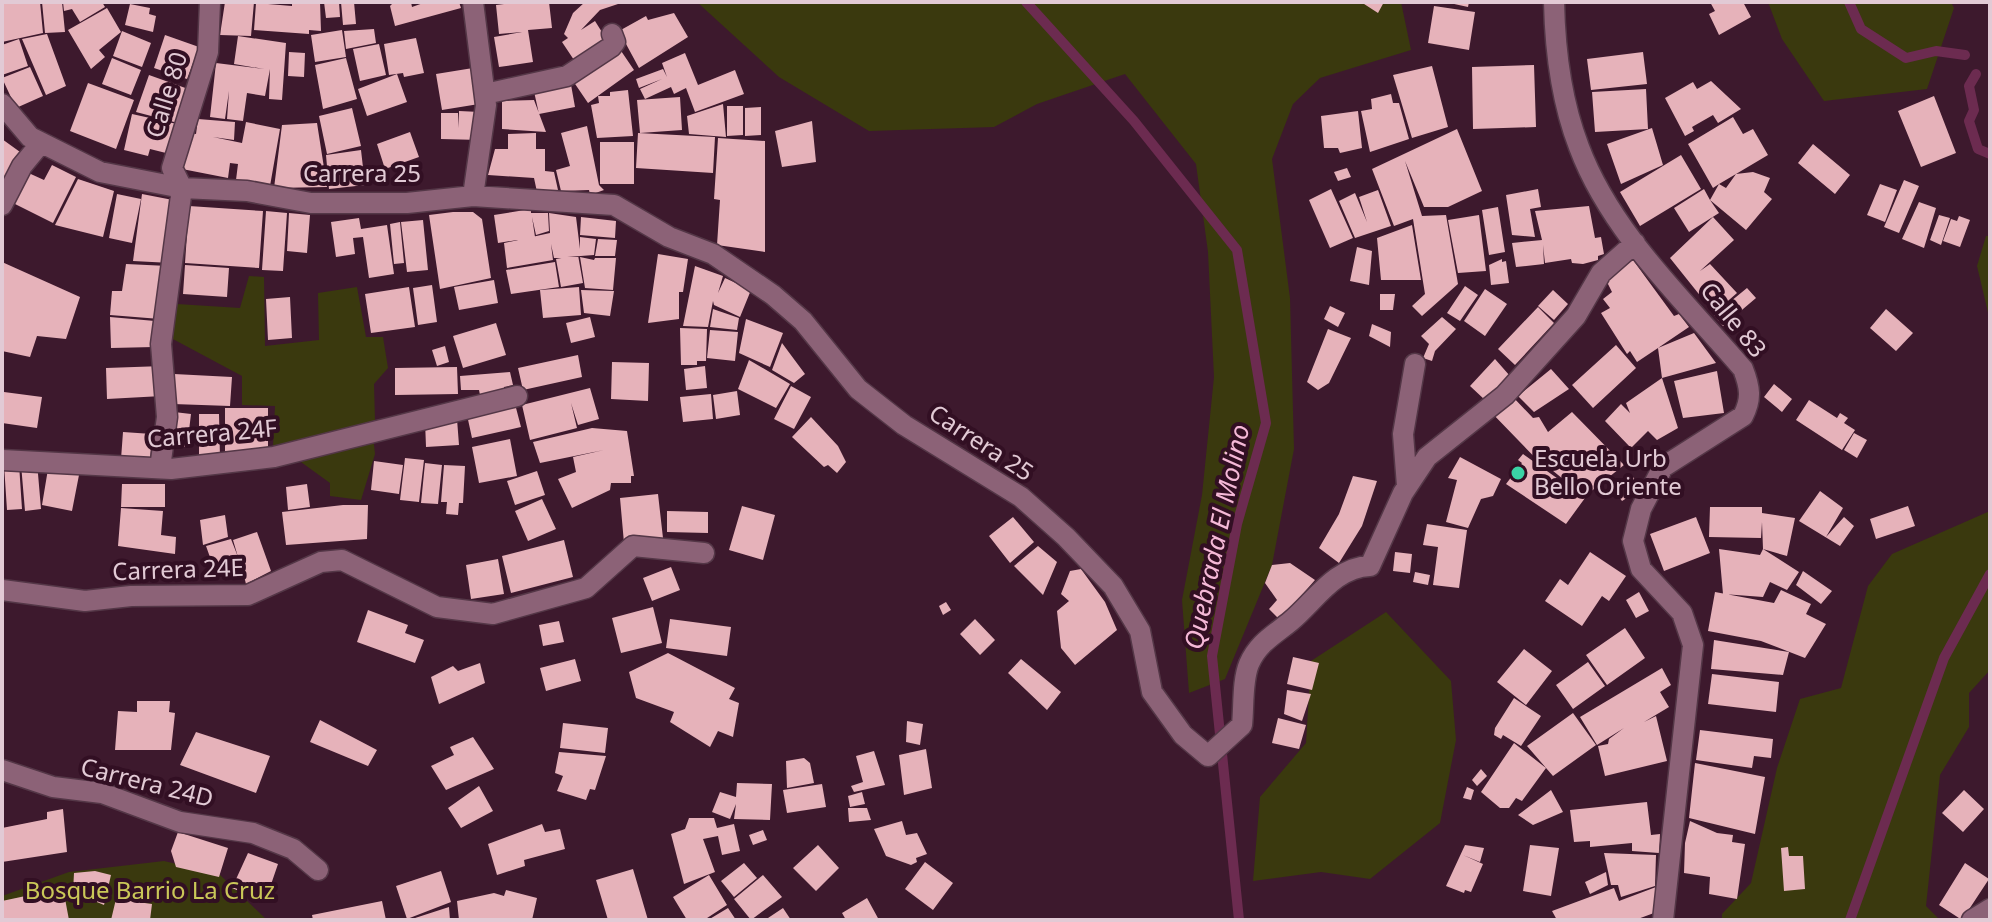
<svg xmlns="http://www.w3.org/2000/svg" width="1992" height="922" font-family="'Noto Sans',sans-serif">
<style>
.green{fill:#3a390e}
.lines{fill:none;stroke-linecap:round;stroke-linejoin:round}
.stream{stroke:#6c2b50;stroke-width:10}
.building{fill:#e6b2ba}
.minor-casing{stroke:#543747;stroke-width:23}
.minor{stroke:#8c6277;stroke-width:20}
.poi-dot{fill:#3ad4a5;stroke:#320f23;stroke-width:3}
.labels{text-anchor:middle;stroke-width:8;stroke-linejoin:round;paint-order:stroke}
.street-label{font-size:24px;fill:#e2cad5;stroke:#320f23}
.poi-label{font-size:24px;fill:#e2cad5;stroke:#320f23;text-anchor:start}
.park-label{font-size:24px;fill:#cac758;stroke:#320f23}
.water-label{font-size:26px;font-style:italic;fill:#f5b9d7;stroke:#320f23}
</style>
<rect width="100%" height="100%" fill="#3d192d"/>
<!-- green -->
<path class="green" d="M697 2H1401L1411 50 1320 78 1293 104 1272 159 1290 298 1294 449 1272 565 1225 679 1189 693 1182 600 1202 495 1214 377 1208 252 1196 164 1125 74 1037 104 994 127 869 131 779 77Z
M1768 2H1951L1954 8 1927 89 1824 101 1782 39Z
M1986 236H1990V321L1977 266Z
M249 276 264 277 265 346 319 340 318 293 357 287 366 337H383L388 368 374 384 375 421 273 447 275 406 242 405V376L171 338 177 304 240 308Z
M373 436 375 454 361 500 330 496V483L294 457Z
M1990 511V670L1969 693V727L1940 775 1926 906 1940 920H1722V914L1751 883 1777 768 1800 699 1841 688 1868 586 1892 554Z
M1386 612 1451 681 1456 740 1440 823 1370 879 1321 872 1253 881 1260 797 1306 743 1311 661Z
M164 861 219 874 267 920H2V896L69 872Z"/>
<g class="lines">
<!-- stream -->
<path class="stream" d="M1026 2 1134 121 1237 250 1266 423 1237 524 1212 656 1239 920
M1849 2 1861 29 1906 58 1936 51 1965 55
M1976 74 1969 86 1974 110 1969 121 1978 149 1990 154
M1850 920 1944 658 1990 574"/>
</g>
<!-- building -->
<path class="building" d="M2 2H40L43 33 2 42Z
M42 2H62L65 32 45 33Z
M63 2H102L105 7 80 22 72 9 64 11Z
M225 2H254L251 36 220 35Z
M292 2H320L321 31 309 30V34L254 30 256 3 292 6Z
M324 2H339L340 17 326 18Z
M341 2H354L356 24 343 25Z
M394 2H411L412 7 426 2H459L461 8 395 26 390 6Z
M520 2H549L552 28 528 30 533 62 499 67 494 37 522 32 499 34 496 5Z
M585 2 621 3 600 10 581 30 595 21 610 45 578 66 562 42 568 38 564 34 573 13Z
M1361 2H1384L1378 13Z
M1445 2H1469L1468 7Z
M1710 2H1743L1751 17 1719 35 1709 14 1715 11Z
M130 4 150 8 149 14 156 16 153 32 125 25Z
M1434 6 1475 12 1469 50 1428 43Z
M107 8 121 32 99 50 105 57 91 69 68 30Z
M674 13 688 37 639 68 619 31 646 16 648 20Z
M374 29 376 43 346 49 344 31Z
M342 30 346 57 315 62 311 35Z
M122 31 151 43 142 67 113 56Z
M47 34 66 86 46 95 22 39Z
M165 35 199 47 187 79 154 68Z
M238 36 286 43 282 100 269 99 270 69 265 96 247 93 243 121 227 119 229 91 225 119 210 117 216 63 264 69 234 64Z
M416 38 424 73 404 77 403 73 389 75 384 44Z
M19 39 28 66 2 75V45Z
M379 44 386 75 360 81 353 49Z
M617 45 634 70 588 103 571 78Z
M289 52 305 53 304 77 288 76Z
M1643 52 1647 84 1591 90 1587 59Z
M685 53 698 85 735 70 744 94 695 112 686 88 674 94 671 87 645 99 640 89 662 79 639 88 636 79 663 69 667 77 662 63Z
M112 58 141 70 131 95 102 84Z
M346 58 357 99 323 109 315 65Z
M1534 65 1536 127 1473 129 1472 67Z
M1432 66 1448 127 1412 138 1393 75Z
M30 67 43 96 16 108 2 78Z
M473 68 479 104 442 110 436 74Z
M397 74 407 102 367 116 358 89Z
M149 75 191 90 178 123 136 112Z
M570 79 575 107 539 114 533 87Z
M1711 81 1741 109 1718 123 1713 115 1692 127 1694 131 1685 136 1665 98 1693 82 1697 89Z
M88 83 134 100 116 149 70 131Z
M1646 89 1648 129 1595 132 1592 92Z
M628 90 633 136 597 138 591 105 599 103 598 96H610V92Z
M1391 94 1393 103H1399L1409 139 1370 152 1361 111 1372 109 1371 99Z
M1934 96 1956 153 1921 167 1898 111Z
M680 97 682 130 640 133 637 100Z
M534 100 546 132 502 129V101Z
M723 104 726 137 689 134 687 116Z
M727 106H743V135L727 136Z
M761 107V135L745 136V108Z
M352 108 361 146 327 154 319 116Z
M459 111 480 112V140L441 139V113H458L459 128Z
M1358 111 1362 148 1340 153 1338 148H1324L1321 116Z
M132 114 177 124 170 154 150 149 148 156 124 150Z
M1733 117 1743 134 1753 129 1768 155 1736 174 1719 184 1726 188 1736 174 1753 172 1770 178 1764 192 1772 199 1746 230 1710 200 1719 213 1689 232 1674 208 1704 189 1710 200 1719 184 1713 188 1688 144Z
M198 119 235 122 234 140 213 137 242 143 246 122 280 129 270 186 236 180 238 164 230 163 228 178 182 169 191 133 196 134Z
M812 121 816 162 782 167 775 131Z
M317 123 327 187 274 188 282 125Z
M587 126 599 185 604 190 590 195 589 190 561 191 556 170 570 166 561 133Z
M1652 128 1663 165 1621 184 1607 144Z
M1457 129 1482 191 1448 207H1424L1405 161 1422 216 1446 215 1458 284 1422 316 1412 306 1425 294 1413 219 1394 226 1372 169Z
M410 132 419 157 385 169 377 144Z
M536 133V149H545V171L554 172 558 190 537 192 534 178 488 175 495 149H508V134Z
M638 133 715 137 713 173 636 168Z
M718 138 765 141V252L717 245 720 200 714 199Z
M2 139 27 157 2 190Z
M600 142H634V184H600Z
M1813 144 1850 175 1835 194 1798 163Z
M361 150 365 185 329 189 326 155Z
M1681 155 1701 189 1640 226 1620 192Z
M52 165 76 177 53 223 7 200 22 170 44 180Z
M1347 168 1351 177 1338 181 1334 172Z
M78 179 114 191 103 237 55 225Z
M1904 180 1919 186 1899 233 1884 227Z
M1880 184 1897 190 1885 222 1867 215Z
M1331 189 1353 238 1330 248 1309 200Z
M1538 189 1541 207 1530 209 1535 237 1512 235 1506 195Z
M1378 190 1391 226 1355 238 1339 201 1355 193 1367 222 1359 197Z
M117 194 141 199 132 243 109 238Z
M142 194 178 201 171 263 133 261Z
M1919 202 1936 208 1924 248 1902 239Z
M189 206 263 211 259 268 185 263Z
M1589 206 1595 238 1601 237 1604 254 1598 256V260L1583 264 1572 263 1571 259 1545 263 1543 245 1544 264 1516 267 1512 243 1542 240 1535 211Z
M1498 207 1505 252 1489 255 1482 210Z
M531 209V213H548L549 231 536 235 532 217 535 237 498 243 494 215Z
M266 211 287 213 283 271 262 270Z
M453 212H473L482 219 491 278 440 289 429 215Z
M289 213 310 215 307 253 287 251Z
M549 213 576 217 580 249V237L596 239 594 255 554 258 551 244 553 260 507 268 504 243 550 233Z
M1479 215 1486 271 1458 273 1448 220Z
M1939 215 1950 218 1941 245 1930 240Z
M1959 216 1970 220 1960 247 1943 241 1951 219 1957 221Z
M581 217 616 221 615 238 580 235Z
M1713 217 1734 240 1700 271 1710 264 1737 293 1714 313 1670 258Z
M359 218 361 229 387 225 394 274 369 278 363 237 353 238 355 254 336 257 331 222Z
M423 220 428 270 407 272 401 222Z
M400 222 404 263 394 264 390 224Z
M1412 225 1421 280H1381L1377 238Z
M598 239 617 240 615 256H595Z
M1357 247 1372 251 1369 285 1350 281Z
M658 254 688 259 683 292H679V319L648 323Z
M578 255 583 283 561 287 556 259Z
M580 257 594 260 595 258H616L613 290 585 288Z
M1502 259V262L1506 261 1509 283 1491 285 1489 265Z
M1633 260 1674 316 1679 314 1689 327 1658 348 1694 333 1716 363 1662 378 1658 348 1637 362 1630 351 1627 354 1601 313 1610 308 1603 299 1612 292 1606 280Z
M2 262 80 297 66 339 37 336 30 357 2 351Z
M555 262 559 287 511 294 506 270Z
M126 264 168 266 160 319 110 315 112 291H122Z
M185 265 229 268 227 297 183 294Z
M695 266 723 276 718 293 725 278 751 290 740 317 714 305 713 301 708 327 683 326Z
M494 280 498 303 459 310 454 287Z
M432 285 437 322 418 325 413 288Z
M1465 286 1478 295 1460 321 1447 313Z
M409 287 415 327 371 333 365 294Z
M579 287 581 315 543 318 540 290Z
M1747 288 1756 298 1723 326 1714 315Z
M1485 289 1507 304 1485 336 1464 321Z
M581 290 614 291 610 316 584 313Z
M1553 290 1568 304 1554 320 1538 306Z
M1380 294H1395L1393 310H1380Z
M290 297 292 338 268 340 266 299Z
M1330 306 1345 313 1338 327 1324 319Z
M1538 307 1554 323 1515 365 1498 349Z
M713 309 739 318 737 330 710 327Z
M1886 309 1913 333 1896 351 1870 328Z
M110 317 155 321 154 347 111 348Z
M590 317 595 337 571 343 566 323Z
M1442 317 1456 329 1435 351 1432 361 1423 358 1429 344 1421 336Z
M746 319 783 333 770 367 739 353Z
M496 323 506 355 463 368 453 336Z
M1372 324 1391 332 1390 347 1369 336Z
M680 328 707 329 706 361H697V365H681Z
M1328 329 1351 338 1329 383 1318 390 1307 382Z
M710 330 738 332 735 361 707 358Z
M782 343 805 374 794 383 772 370Z
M1616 345 1636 368 1593 408 1572 385Z
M445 346 449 362 437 366 432 350Z
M578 355 582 377 523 390 518 368Z
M1495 359 1510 376 1485 400 1470 386Z
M749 360 790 384 776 408 738 389Z
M612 362 649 363 648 401 611 399Z
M163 366 162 396 107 399 106 368Z
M705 366 707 388 686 390 684 369Z
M457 367 458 394 395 395V368Z
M1551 369 1569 389 1534 412 1518 396Z
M1717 371 1724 413 1683 418 1674 381Z
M510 372 513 385 504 387V392L481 400 479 390H461L460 376Z
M174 374 232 377 230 406 173 404Z
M1662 378 1678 428 1657 440 1648 431 1631 448 1605 421 1621 404 1630 413 1626 403Z
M1774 384 1792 399 1782 412 1764 397Z
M791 386 811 397 794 429 774 419Z
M590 388 599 419 578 425 571 403 577 428 530 440 522 405Z
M737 391 740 415 716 419 713 395Z
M4 392 42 397 37 428 2 423Z
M711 394 713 419 683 422 680 397Z
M1512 396 1533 418 1539 417 1548 432 1572 412 1624 465 1589 493 1585 488 1579 492 1547 466 1545 468 1488 409Z
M1809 400 1837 418 1840 413 1848 418 1844 423 1855 430 1842 450 1796 420Z
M515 404 521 427 472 438 467 415Z
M225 408H268V451H225Z
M174 412 191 414 187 447 170 445Z
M199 414H219L220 458H199Z
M811 417 838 446 846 462 837 473 828 465 824 467 792 437Z
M457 419 459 445 426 447 425 421Z
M592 428 627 431 634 476H631V483H611L610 490 572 508 558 479 576 472 573 457 604 450 540 463 533 442Z
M123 432 152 434 150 461 121 459Z
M1854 433 1867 440 1857 458 1844 450Z
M510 439 517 476 479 483 472 447Z
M1523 454 1585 498 1566 524 1506 484 1522 463 1518 460Z
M1460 457 1501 479 1493 496 1481 499 1468 528 1446 522 1457 480 1448 478Z
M405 458 424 460 419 502 400 500Z
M374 461 403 465 399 494 371 490Z
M37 462 41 509 25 511 21 464Z
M425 463 442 465 438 504 421 503Z
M19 464 22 509 7 510 4 465Z
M444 465 465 466 463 503H459L458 515 446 514 447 502H441Z
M48 469 79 475 72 511 42 505Z
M537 471 545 495 515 505 507 481Z
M1353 476 1377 481 1362 526 1339 563 1319 548 1339 514Z
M1633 477 1641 489 1622 501 1614 490Z
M122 484H165V507H121Z
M307 484 310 507 288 510 286 487Z
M1820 491 1843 508 1826 537 1844 517 1854 526 1840 546 1799 521Z
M658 494 663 538 624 543 620 498Z
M542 499 556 529 528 541 515 511Z
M343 505H368L367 539 286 545 282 512Z
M742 506 775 515 763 560 729 550Z
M1908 506 1915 526 1876 539 1870 519Z
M1710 507H1762V513L1795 518 1787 556 1763 549 1799 572 1787 590 1770 582 1763 597 1723 594 1719 549 1760 555 1763 549 1762 522 1761 538 1709 537Z
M121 508 163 511 161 535 176 537 175 554 118 546Z
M667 511 708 512V533L667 532Z
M225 515 228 537 203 545 200 520Z
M1013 517 1034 542 1010 563 989 536Z
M1696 517 1710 553 1664 571 1650 534Z
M1427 524 1467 530 1459 588 1433 585 1438 547 1423 545Z
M257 532 271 571 246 584 242 568 217 577 206 546 231 539 238 557 233 540Z
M564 540 573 577 511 593 502 556Z
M1038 546 1057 562 1043 595 1014 566Z
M1395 552 1412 554 1410 573 1393 571Z
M1590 552 1626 576 1609 601 1602 596 1582 626 1545 601 1560 579 1568 585Z
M498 559 504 594 471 599 466 565Z
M1290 563 1315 580 1280 620 1269 609 1277 600 1265 583 1272 565Z
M671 567 680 590 652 601 643 578Z
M1081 569 1105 602 1117 630 1075 665 1061 648 1057 611 1069 601 1061 594 1070 571Z
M1803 571 1832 591 1821 604 1796 585Z
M1415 572 1430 575 1428 585 1413 582Z
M1781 590 1811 604 1806 614 1826 624 1805 658 1761 641 1708 631 1715 592 1774 603Z
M1639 592 1649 611 1636 618 1626 600Z
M946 602 951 610 943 615 939 606Z
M653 607 662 643 621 653 612 618Z
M368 610 408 625 405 633 424 640 415 663 357 642Z
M670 619 731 627 727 656 666 648Z
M975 619 995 640 980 655 960 634Z
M559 621 564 642 543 646 539 625Z
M1625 628 1645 658 1607 685 1586 655Z
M1714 640 1789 652 1783 675 1711 669Z
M1524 649 1552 671 1526 705 1497 682Z
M668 653 735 688 729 699 739 703 733 737 718 731 710 747 670 722 674 712 636 698 629 672Z
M1293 657 1319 663 1312 690 1287 684Z
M575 659 581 681 546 691 540 668Z
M1021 659 1061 692 1047 710 1008 673Z
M1588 662 1605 686 1573 709 1556 685Z
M480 663 485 683 439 704 431 677 453 666 458 671Z
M1662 668 1671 685 1660 692 1669 707 1644 722 1656 716 1667 761 1605 776 1598 746 1608 744 1609 739 1624 728 1597 745 1580 717Z
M1712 674 1779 682 1776 712 1708 704Z
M1287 690 1311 694 1302 721 1284 714Z
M1514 698 1541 716 1521 746 1503 735 1501 739 1494 735 1495 728Z
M137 701H170L169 712 175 713 171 750H115L118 711 137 712Z
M1573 713 1596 745 1553 776 1527 746Z
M1278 718 1306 725 1299 749 1272 743Z
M320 720 377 750 368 766 310 742Z
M907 721 923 724 920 745 906 742Z
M563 723 608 728 605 753 560 748Z
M1700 730 1773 739 1771 758 1754 756 1752 768 1696 760Z
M196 732 270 756 256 793 180 765Z
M473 737 494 769 446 790 431 766 454 755 450 747Z
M1514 743 1546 768 1522 801 1516 798 1509 808H1500L1481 792Z
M926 749 932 788 904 795 899 755Z
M874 751 885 785 854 792 851 786 863 782 856 756Z
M559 752 606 756 595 790 590 789 586 800 557 791 563 776 555 773Z
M804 758 810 763 814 783 787 788 786 761Z
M1695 763 1765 777 1755 834 1689 818Z
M1481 769 1487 776 1477 786 1472 780Z
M737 783 772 784 770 820 734 819 736 804 730 819 712 812 720 792 736 797Z
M822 784 826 807 787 813 783 790Z
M479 786 493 811 461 828 448 808Z
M1467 787 1474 790 1471 800 1463 798Z
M1551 790 1563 812 1533 825 1518 815Z
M1964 790 1984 809 1963 832 1942 813Z
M862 792 865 804 850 807 848 796Z
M1647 802 1651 835 1660 834 1659 853 1632 851V843L1590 847V841L1574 842 1570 810Z
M848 808H867L871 820 849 822Z
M63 809 67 852 2 862V828L47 819V812Z
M689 818H714L717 828 734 824 740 851 722 855 718 836 703 839 715 872 684 884 671 834 685 829Z
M902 821 906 835 917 833 927 854 916 858 917 862 911 865 886 856 874 829Z
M1690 821 1717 833 1733 835 1732 842 1745 844 1737 899 1709 894 1710 877 1684 873 1685 843Z
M542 824 545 832 560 829 565 849 524 860 525 866 497 875 488 844Z
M763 830 767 840 753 845 749 835Z
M178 832 228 848 219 877 176 867 171 851Z
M818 845 839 868 816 891 793 868Z
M1465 845 1484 848 1480 862 1463 855 1483 864 1471 892 1465 890 1464 893 1446 886Z
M1530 845 1559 848 1551 896 1523 891Z
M1788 847 1789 856H1803L1805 889 1784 891 1781 848Z
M248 853 278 864 265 902 232 888Z
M1604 853 1656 855 1655 886 1621 897 1618 885H1611Z
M925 862 953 883 933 910 905 889Z
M744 863 757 878 734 897 721 881Z
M1965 863 1989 879 1962 920 1939 905Z
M633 869 648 920H608L596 880Z
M95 871 111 875 104 905 73 892 74 873Z
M441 871 451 902 407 919 396 886Z
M1606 872 1608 885 1590 894 1585 882Z
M709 875 727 905 704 920H687L673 897Z
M763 875 782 897 751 920 734 899Z
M1656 887 1654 913 1635 920H1557L1552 911 1614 888 1619 901Z
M63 888 69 920H2V901Z
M506 890 537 898 532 920H459L457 901 494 893 504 896Z
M867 898 879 920H846L842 913Z
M116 899 152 904 150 920H111Z
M382 901 386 920H313L312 915Z
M449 907 450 920H413L412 919Z
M728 908 736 920H708Z
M783 908 791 920H765Z"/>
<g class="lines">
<!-- minor casing -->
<g class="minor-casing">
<path id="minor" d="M473 2 486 105 473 196
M1554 2C1555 49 1562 103 1579 147 1611 233 1685 301 1743 369 1750 387 1752 399 1743 416L1663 467 1641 509 1633 541 1641 569 1682 613 1693 645 1663 920
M485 94 567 76 611 47 615 42 612 34
M2 104 30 137 100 172 182 188 247 191 311 203H407L473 196 614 205 669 237 713 254 773 295 803 321 858 389 904 425 1021 497 1066 537 1113 586 1140 631 1152 692 1183 735 1208 756 1242 725C1244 707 1242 681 1249 664 1258 643 1274 635 1291 621 1315 601 1335 567 1370 566L1403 493 1427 457 1505 395 1576 316 1601 273 1635 243
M2 205 22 166 41 143
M2 460 171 469 274 457 517 396
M160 468 167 417 161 344 182 188 172 168 208 52 210 2
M1407 486 1403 434 1415 364
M2 590 85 601 131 596 248 595 321 562 342 560 437 607 493 614 586 588 633 546 704 553
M2 770 53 787 102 793 180 822 253 833 293 849 318 870
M1972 920 1990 909"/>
</g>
<!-- minor -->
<use href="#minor" class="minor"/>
</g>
<!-- markers -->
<circle class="poi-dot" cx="1518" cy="473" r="8"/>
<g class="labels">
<!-- street labels -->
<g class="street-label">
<text transform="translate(167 95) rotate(-73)" y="8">Calle 80</text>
<text x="362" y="182">Carrera 25</text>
<text transform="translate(1733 320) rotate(51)" y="8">Calle 83</text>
<text transform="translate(212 434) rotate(-5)" y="8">Carrera 24F</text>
<text transform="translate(981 443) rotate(33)" y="8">Carrera 25</text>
<text transform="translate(178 570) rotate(-2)" y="8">Carrera 24E</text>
<text transform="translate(147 783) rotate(14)" y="8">Carrera 24D</text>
</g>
<!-- poi labels -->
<g class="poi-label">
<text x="1534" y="467">Escuela Urb<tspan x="1534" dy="28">Bello Oriente</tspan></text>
</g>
<!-- park labels -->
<g class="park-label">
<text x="150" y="899">Bosque Barrio La Cruz</text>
</g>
<!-- water labels -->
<g class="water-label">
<text transform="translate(1217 537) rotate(-78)" y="9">Quebrada El Molino</text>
</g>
</g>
<!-- border -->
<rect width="1992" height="922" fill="none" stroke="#e2cad5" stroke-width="8"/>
</svg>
